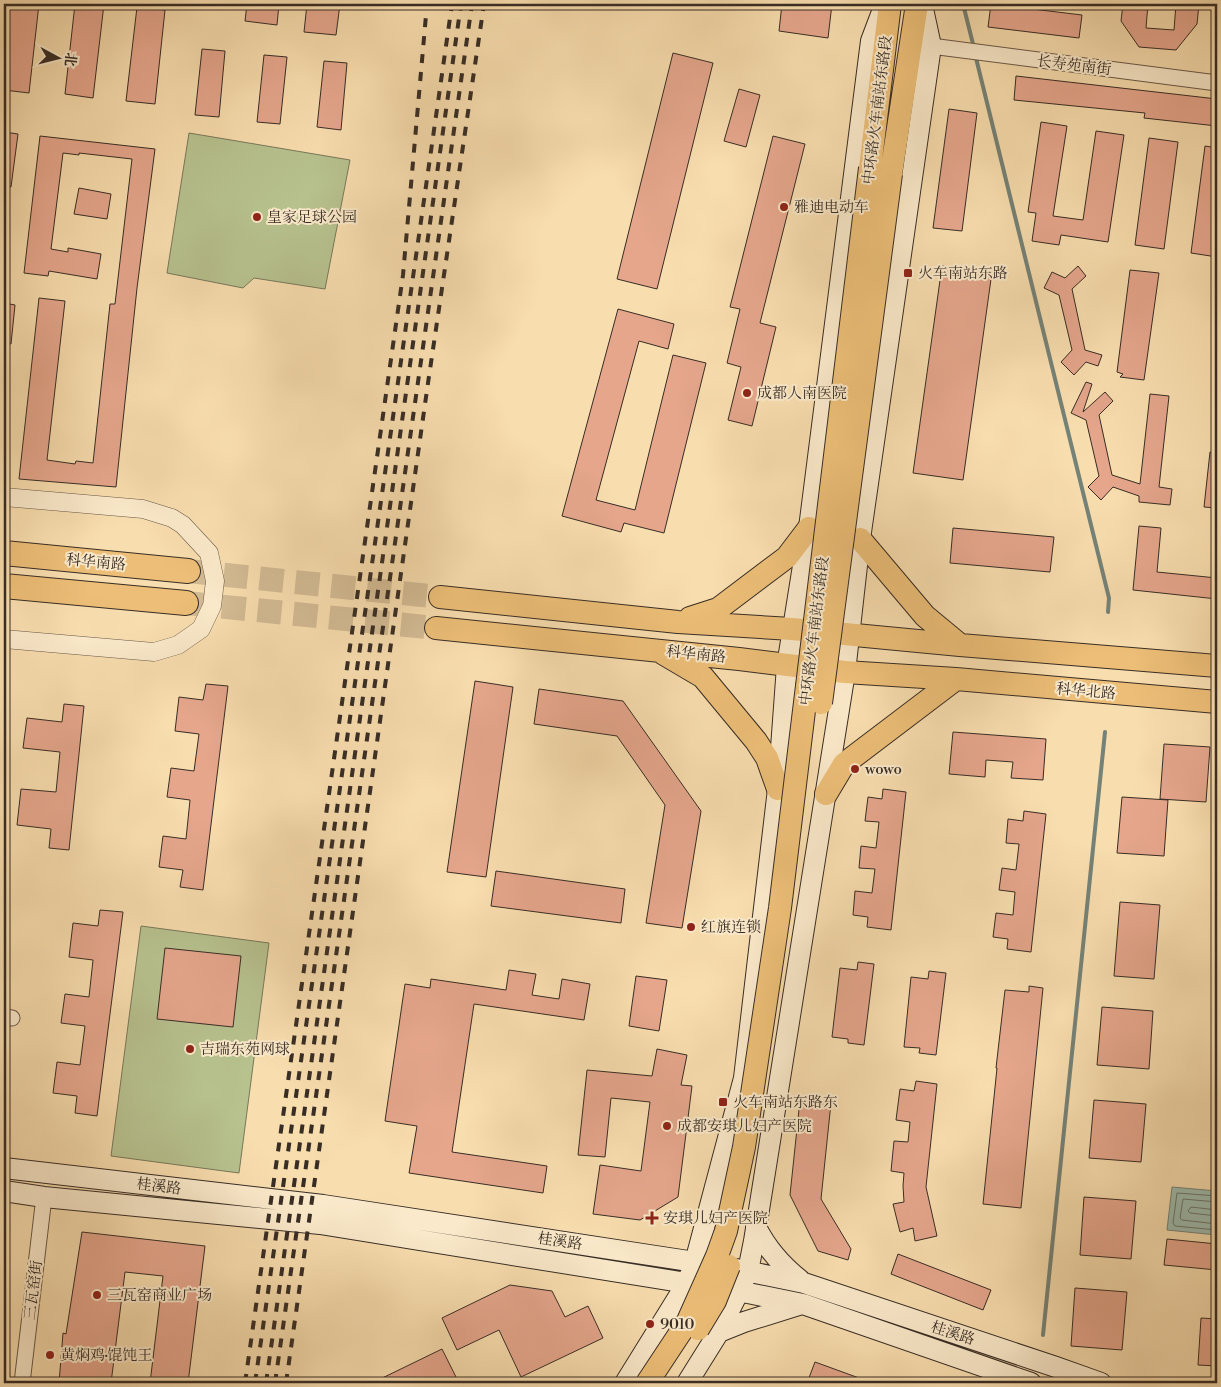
<svg xmlns="http://www.w3.org/2000/svg" width="1221" height="1387" font-family="'Libre Bodoni','Noto Serif SC',serif">
<style>
.green{fill:#b7c28f;stroke:#78785a}
.water{fill:#9dbbad;stroke:#758277}
.lines{fill:none;stroke-linecap:round;stroke-linejoin:round}
.shore{stroke:#6a7469;stroke-width:1}
.stream{stroke:#758277;stroke-width:4}
.building{fill:#e5a68c;stroke:#382d25}
.trunk-tunnel{stroke:#d2ba93;stroke-width:24;stroke-dasharray:24 12;stroke-linecap:butt}
.minor-casing{stroke:#685947;stroke-width:17}
.tertiary-casing{stroke:#685947;stroke-width:19}
.secondary-casing{stroke:#382d25;stroke-width:22}
.primary-casing{stroke:#382d25;stroke-width:24}
.trunk-casing{stroke:#382d25;stroke-width:26}
.minor{stroke:#fae9ca;stroke-width:15}
.tertiary{stroke:#fae9ca;stroke-width:18}
.secondary{stroke:#fae9ca;stroke-width:20}
.primary{stroke:#ecbe77;stroke-width:22}
.trunk{stroke:#ecbe77;stroke-width:24}
.rail{stroke:#382d25;stroke-width:4;stroke-dasharray:9 9;stroke-linecap:butt}
.primary-bridge-casing{stroke:#382d25;stroke-width:24;stroke-linecap:butt}
.primary-bridge{stroke:#ecbe77;stroke-width:22}
.poi-dot{fill:#8f2418;stroke:#fae9ca;stroke-width:2}
.labels{text-anchor:middle;stroke-width:4;stroke-linejoin:round;paint-order:stroke}
.street-label{font-size:15px;fill:#382d25;stroke:#fae9ca}
.poi-label{font-size:15px;fill:#382d25;stroke:#fae9ca;text-anchor:start}
</style>
<rect width="100%" height="100%" fill="#f8ddae"/>
<filter id="stains"><feTurbulence type="fractalNoise" baseFrequency=".004" numOctaves="4"/><feColorMatrix values="0 0 0 0 .2 0 0 0 0 .09 0 0 0 0 .02 0 0 0 .5 -.17"/></filter>
<radialGradient id="worn" r=".72"><stop offset=".6" stop-color="#630" stop-opacity="0"/><stop offset="1" stop-color="#630" stop-opacity=".3"/></radialGradient>
<!-- green -->
<path class="green" d="M189 133 350 160 325 289 254 278 243 288 167 273Z
M141 926 269 943 239 1173 111 1156Z"/>
<!-- water -->
<path class="water" d="M1172 1187 1217 1191V1235L1167 1230Z"/>
<g class="lines">
<!-- shore -->
<path class="shore" d="M1217 1196 1177 1193 1173 1223 1175 1226 1217 1230
M1217 1202 1183 1199 1180 1218 1182 1220 1217 1224
M1217 1210 1191 1207 1188 1211 1190 1213 1217 1216"/>
<!-- stream -->
<path class="stream" d="M963 4 974 48
M975 54 1109 598 1108 612
M1043 1335 1105 732"/>
</g>
<!-- building -->
<path class="building" d="M10 4H39L29 93 4 90V62Z
M75 4H104L93 98 65 94Z
M247 4H279L277 25 245 21Z
M307 4H340L336 35 304 32Z
M782 4H832L828 38 779 31Z
M991 4 1082 15 1079 38 988 27Z
M1123 4H1148L1146 28 1174 30 1176 4H1199L1197 24 1176 50 1139 47 1121 21Z
M137 7 165 10 155 104 126 101Z
M202 49 225 51 219 117 195 115Z
M673 53 713 63 657 289 617 279Z
M264 55 287 57 280 124 257 122Z
M324 61 347 63 341 130 317 127Z
M1016 76 1217 99V126L1144 118 1145 113 1014 100Z
M739 89 760 95 746 147 724 141Z
M949 109 977 113 962 231 933 228Z
M1041 122 1067 126 1053 216 1083 220 1096 131 1124 135 1108 242 1061 235 1059 245 1032 241 1036 213 1028 212Z
M4 132 18 134 11 187H4Z
M40 136 155 149 137 288 116 487 19 479 39 298 65 301 47 460 75 464 76 461 93 463 110 304H115L132 159 79 153V155L63 153 51 249 68 252V248L101 254 97 279 49 271 48 276 24 273Z
M773 136 805 144 760 323 776 327 752 426 728 420 741 367 727 363 740 309 730 307Z
M1149 138 1178 142 1164 249 1135 245Z
M1205 146 1217 148V257L1191 253Z
M79 188 111 194 107 219 74 214Z
M942 266 992 272 963 480 913 473Z
M1078 266 1086 276 1072 289 1085 350 1102 355 1098 366 1086 362 1074 375 1061 362 1072 350 1059 295 1044 288 1052 272 1065 278Z
M1130 270 1159 273 1144 380 1120 377 1123 374 1117 372Z
M4 303 15 305 11 344 4 343Z
M618 309 674 324 668 349 639 341 596 500 635 510 673 355 706 363 664 533 624 523 621 532 562 516Z
M1086 382 1092 384 1083 412 1105 392 1113 401 1099 415 1112 475 1140 484 1150 394 1169 396 1159 487 1172 489 1170 505 1139 502V496L1113 487 1101 500 1088 487 1099 476 1086 420 1071 413Z
M1210 452H1217V508L1204 507Z
M1139 526 1161 528 1157 572 1217 578V599L1133 590Z
M953 528 1054 537 1050 572 950 563Z
M475 681 513 687 486 877 447 872Z
M206 684 228 686 203 890 180 887 183 870 159 867 163 836 186 839 190 800 167 797 171 768 194 771 199 734 175 731 179 697 203 700Z
M539 689 623 701 701 811 682 928 646 923 665 805 617 736 534 724Z
M64 704 84 706 69 850 49 848 51 829 17 825 21 789 56 792 60 752 23 748 27 718 62 722Z
M953 732 1046 739 1043 780 1011 778 1013 762 986 760 985 777 949 774Z
M1164 744 1210 747 1206 802 1160 799Z
M883 789 906 792 891 930 867 927 868 917 853 915 855 891 872 893 875 869 859 868 861 846 876 848 879 822 865 821 868 797 882 799Z
M1122 797 1168 800 1164 856 1117 853Z
M1024 811 1046 814 1031 952 1007 949 1008 939 993 937 996 913 1013 915 1015 892 999 890 1002 868 1016 870 1019 844 1006 843 1008 819 1023 821Z
M496 871 625 889 621 923 491 906Z
M1120 902 1160 905 1154 979 1114 976Z
M100 910 123 912 97 1116 75 1113 77 1096 53 1093 57 1062 80 1065 85 1026 61 1023 65 994 89 997 93 960 69 957 73 923 98 926Z
M165 948 241 956 233 1027 157 1019Z
M858 962 874 964 864 1045 848 1043V1039L832 1037 840 968 857 970Z
M509 970 536 974 532 995 559 999 562 979 590 984 584 1020 474 1004 452 1152 547 1166 543 1193 409 1173 417 1126 385 1121 405 984 430 988 431 979 506 990Z
M929 971 946 973 936 1055 919 1053 920 1048 904 1047 911 977 928 979Z
M636 976 667 980 659 1031 629 1026Z
M1029 986 1043 988 1021 1208 983 1204 997 1068H996L1005 990 1029 992Z
M1102 1007 1153 1011 1149 1069 1097 1065Z
M657 1049 687 1055 681 1085 692 1086 678 1197 640 1220 593 1214 600 1165 641 1171 650 1102 611 1098 605 1157 578 1155 587 1070 652 1076Z
M916 1081 937 1084 926 1187 937 1236 915 1241 913 1228 900 1232 893 1204 904 1202 903 1186 904 1173 891 1171 894 1141 908 1142 910 1122 896 1120 900 1089 914 1091Z
M800 1100 831 1103 821 1199 851 1249 848 1260 818 1251 790 1195Z
M1094 1100 1146 1104 1141 1162 1089 1158Z
M1084 1197 1136 1201 1131 1259 1080 1255Z
M82 1232 205 1246 188 1383H150L163 1276 125 1272 111 1383H59L63 1333 66 1334Z
M1167 1239 1217 1244V1270L1164 1265Z
M898 1254 991 1290 983 1310 891 1274Z
M510 1285 552 1291 565 1317 588 1306 603 1338 521 1377 499 1330 457 1350 442 1318Z
M1075 1288 1127 1292 1122 1350 1071 1346Z
M1201 1318 1217 1319V1366L1198 1365Z
M442 1349 456 1377 443 1383H372Z
M815 1362 870 1382V1383H807Z"/>
<g class="lines">
<!-- trunk-tunnel -->
<path class="trunk-tunnel" d="M188 571 440 597
M186 603 436 628"/>
<!-- minor casing -->
<g class="minor-casing">
<path id="minor" d="M931 46 1217 83
M4 1017 12 1018
M22 1383 44 1197"/>
</g>
<!-- tertiary casing -->
<g class="tertiary-casing">
<path id="tertiary" d="M4 497 143 509 172 518 183 525 209 553 215 581 212 606 201 629 178 645 154 652 4 639"/>
</g>
<!-- secondary casing -->
<g class="secondary-casing">
<path id="secondary" d="M4 1168 323 1205 708 1264
M4 1191 44 1197 320 1224 699 1285
M756 1227C767 1249 781 1265 800 1280
M736 1269 804 1283 1056 1367 1101 1383
M728 1289 803 1304 1031 1383
M719 1332 744 1322 802 1304
M625 1383 687 1283 695 1262 744 1078 778 789 787 666 809 528 871 41 885 4
M687 1383 717 1335 739 1291 748 1271 754 1241 845 672 860 539 931 46 922 4"/>
</g>
<!-- primary casing -->
<g class="primary-casing">
<path id="primary" d="M870 168 890 4
M891 174 917 4
M860 539 925 616 960 645
M440 597 678 622 792 629 960 645 1217 666
M690 618 718 609 787 557 809 528
M436 628 739 659 845 672 956 679 1217 702
M664 654 703 677 756 741 767 758 778 789
M826 794 844 764 956 679"/>
</g>
<!-- trunk casing -->
<g class="trunk-casing">
<path id="trunk" d="M4 553 188 571
M4 586 186 603"/>
</g>
<!-- minor -->
<use href="#minor" class="minor"/>
<!-- tertiary -->
<use href="#tertiary" class="tertiary"/>
<!-- secondary -->
<use href="#secondary" class="secondary"/>
<!-- primary -->
<use href="#primary" class="primary"/>
<!-- trunk -->
<use href="#trunk" class="trunk"/>
<!-- rail -->
<path class="rail" d="M245 1383 403 275 427 4
M255 1383 452 4
M266 1383 461 4
M275 1383 472 4
M286 1383 428 383 484 4"/>
<!-- primary-bridge casing -->
<g class="primary-bridge-casing">
<path id="primary-bridge" d="M821 703 891 174
M698 1329 715 1301 729 1266
M647 1383 688 1321 717 1256 726 1231 744 1147 780 908 870 168"/>
</g>
<!-- primary-bridge -->
<use href="#primary-bridge" class="primary-bridge"/>
</g>
<!-- markers -->
<g class="poi-dot">
<circle cx="784" cy="207" r="5"/>
<circle cx="257" cy="217" r="5"/>
<rect x="903" y="268" width="10" height="10" rx="2.5"/>
<circle cx="747" cy="393" r="5"/>
<circle cx="855" cy="769" r="5"/>
<circle cx="691" cy="927" r="5"/>
<circle cx="190" cy="1049" r="5"/>
<rect x="718" y="1097" width="10" height="10" rx="2.5"/>
<circle cx="667" cy="1126" r="5"/>
<path d="M649.5 1210.5h5v5h5v5h-5v5h-5v-5h-5v-5h5z"/>
<circle cx="97" cy="1295" r="5"/>
<circle cx="650" cy="1324" r="5"/>
<circle cx="50" cy="1355" r="5"/>
</g>
<g class="labels">
<!-- street labels -->
<g class="street-label">
<text transform="translate(1074 65) rotate(7)" y="5">长寿苑南街</text>
<text transform="translate(877 110) rotate(-83)" y="5">中环路火车南站东路段</text>
<text transform="translate(96 562) rotate(5)" y="5">科华南路</text>
<text transform="translate(814 631) rotate(-83)" y="5">中环路火车南站东路段</text>
<text transform="translate(696 654) rotate(6)" y="5">科华南路</text>
<text transform="translate(1086 691) rotate(5)" y="5">科华北路</text>
<text transform="translate(159 1186) rotate(7)" y="5">桂溪路</text>
<text transform="translate(560 1241) rotate(9)" y="5">桂溪路</text>
<text transform="translate(33 1290) rotate(-83)" y="5">三瓦窑街</text>
<text transform="translate(953 1333) rotate(18)" y="5">桂溪路</text>
</g>
<!-- poi labels -->
<g class="poi-label">
<text x="794" y="212">雅迪电动车</text>
<text x="267" y="222">皇家足球公园</text>
<text x="918" y="278">火车南站东路</text>
<text x="757" y="398">成都人南医院</text>
<text x="865" y="774">wowo</text>
<text x="701" y="932">红旗连锁</text>
<text x="200" y="1054">吉瑞东苑网球</text>
<text x="733" y="1107">火车南站东路东</text>
<text x="677" y="1131">成都安琪儿妇产医院</text>
<text x="663" y="1223">安琪儿妇产医院</text>
<text x="107" y="1300">三瓦窑商业广场</text>
<text x="660" y="1329">9010</text>
<text x="60" y="1360">黄焖鸡·馄饨王</text>
</g>
</g>
<!-- margin -->
<rect width="1221" height="1387" fill="none" stroke="#f8ddae" stroke-width="20"/>
<rect x="5" y="5" width="1211" height="1377" fill="none" stroke="#382d25" stroke-width="2.5"/>
<rect x="10" y="10" width="1201" height="1367" fill="none" stroke="#382d25"/>
<!-- north arrow -->
<g transform="translate(58 58) rotate(97)" stroke="#fae9ca" stroke-width="4" paint-order="stroke">
<path d="M0-4L9 19L0 12L-9 19Z" fill="#382d25"/>
<text y="-8" font-size="14" font-weight="bold" text-anchor="middle" fill="#382d25">北</text>
</g>
<rect width="100%" height="100%" filter="url(#stains)"/>
<rect width="100%" height="100%" fill="url(#worn)"/>
</svg>
